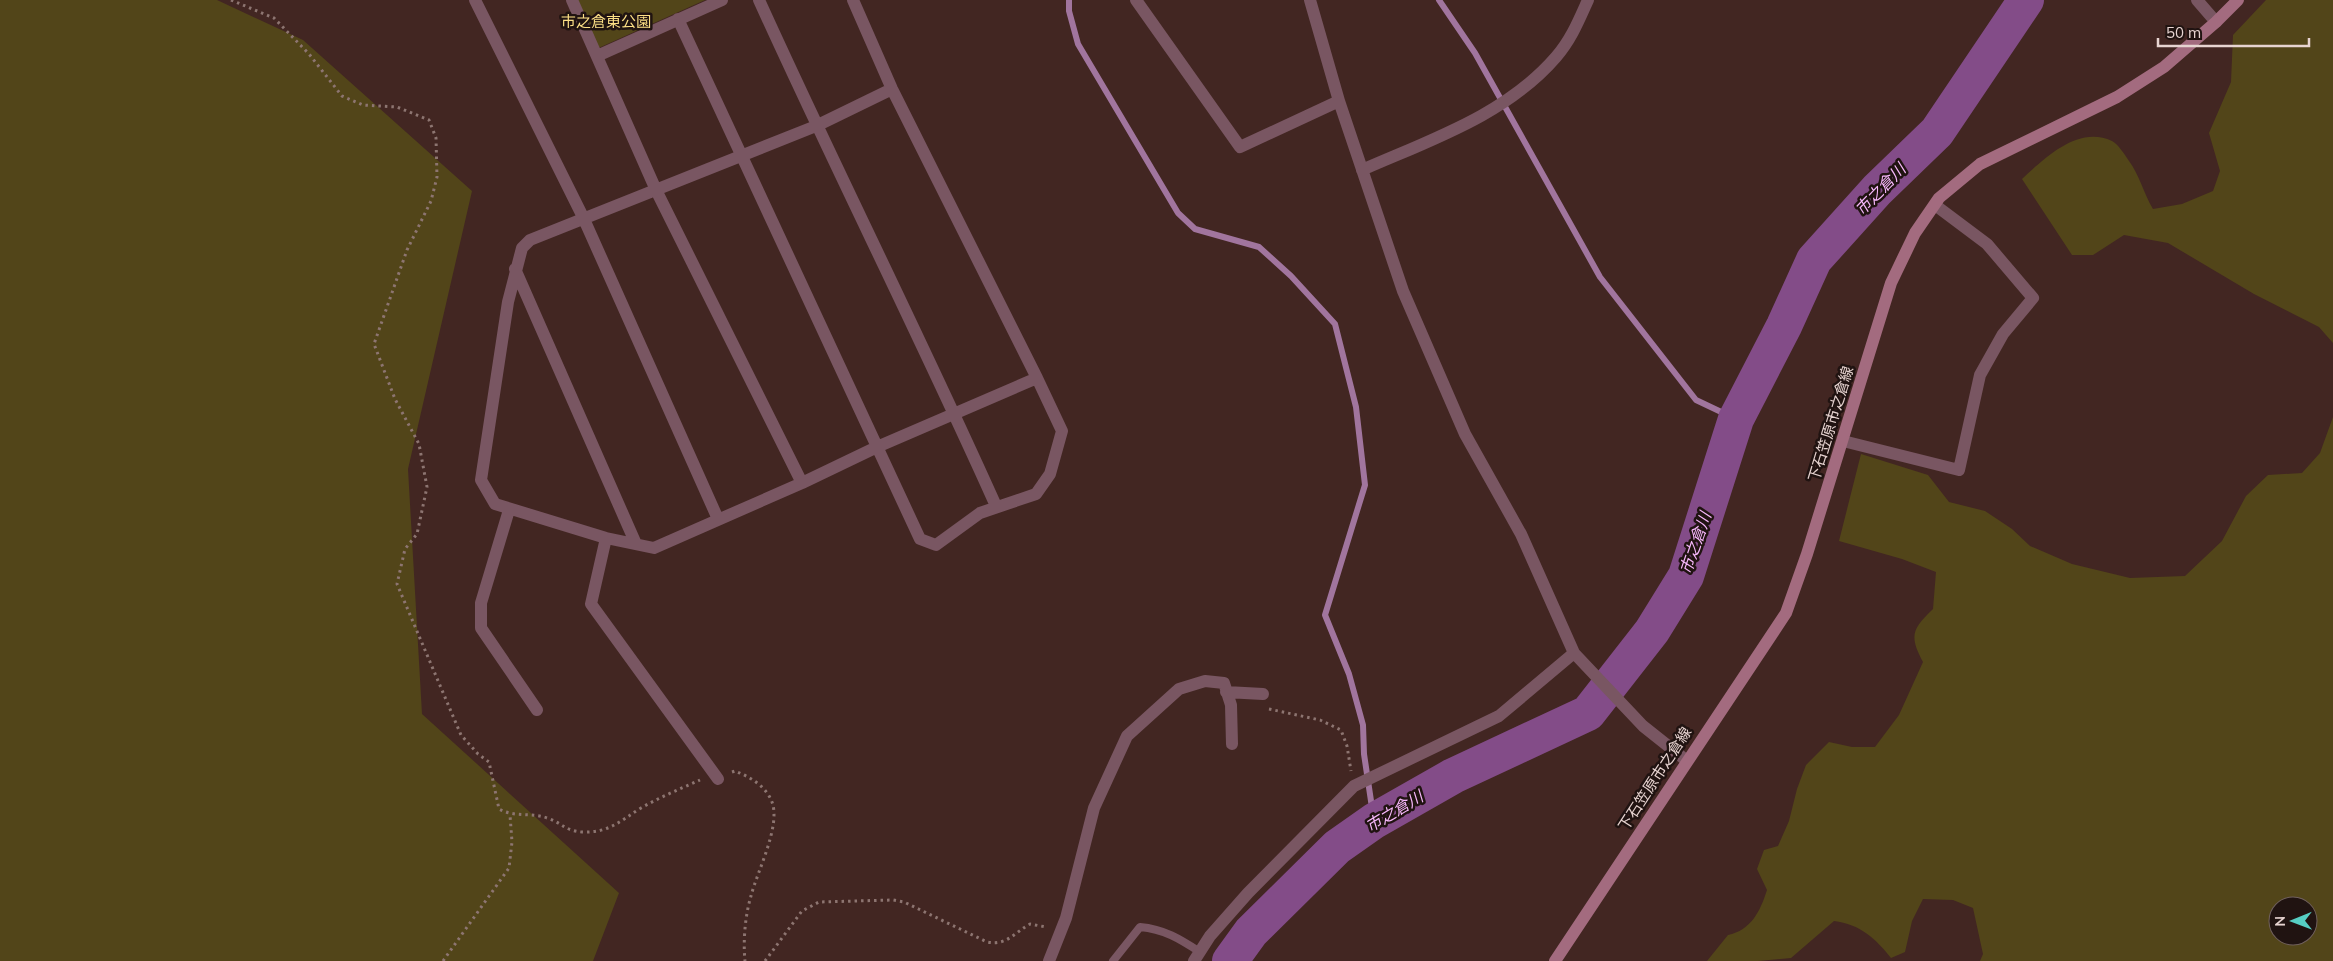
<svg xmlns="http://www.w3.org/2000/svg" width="2333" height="961" font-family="Mulish,'Noto Sans JP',sans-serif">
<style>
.green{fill:#524519;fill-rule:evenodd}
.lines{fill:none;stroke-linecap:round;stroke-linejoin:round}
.stream{stroke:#a1759e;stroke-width:6}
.river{stroke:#834c88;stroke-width:36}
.path{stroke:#8d7571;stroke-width:3;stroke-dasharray:2.5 4;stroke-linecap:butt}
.service{stroke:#795662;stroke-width:8}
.minor{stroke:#795662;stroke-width:12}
.secondary{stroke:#a36b7f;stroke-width:12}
.labels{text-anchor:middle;stroke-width:5;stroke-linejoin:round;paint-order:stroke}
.park-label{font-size:15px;fill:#fcdf86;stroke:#201311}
.street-label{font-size:15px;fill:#e7d4d1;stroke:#201311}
.water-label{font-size:16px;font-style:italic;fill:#f6b7fb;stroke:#201311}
</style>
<rect width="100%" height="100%" fill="#422622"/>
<!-- green -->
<path class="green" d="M0 0H217L303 40 472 191 408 469 422 714 619 893 593 961H0Z
M573 0H705L594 50Z
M2266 0H2333V343L2319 327 2254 294 2168 243 2124 235 2093 255H2072L2022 179C2045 158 2078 125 2112 141 2118 144 2125 155 2129 161 2139 174 2144 194 2153 209L2182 204 2213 191 2220 171 2209 133 2231 82 2233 35Z
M2333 417V961H1980L1983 954 1973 908 1953 900 1923 899 1912 921 1905 952 1891 958C1876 939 1860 924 1834 921L1791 958 1758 961H1707L1728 935C1751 930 1760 912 1767 890L1757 869 1764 850 1778 846 1789 821 1797 789 1806 765 1829 742 1852 747H1875L1899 715 1923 662C1909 636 1912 629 1933 609L1936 572 1902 559 1839 541 1861 454 1928 475 1949 502 1985 511 2012 529 2030 546 2072 564 2130 578 2185 576 2222 541 2246 496 2268 475 2302 473 2320 453ZM2278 906H2308V936H2278Z"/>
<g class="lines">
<!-- stream -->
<path class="stream" d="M1069 0V11L1078 44 1178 213 1195 229 1259 247 1291 276 1335 324 1356 407 1365 485 1325 615 1349 674 1363 725 1364 754 1374 821
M1439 0 1475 53 1600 277 1696 400 1736 419"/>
<!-- river -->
<path class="river" d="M1230 961 1251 932 1337 847 1374 821 1453 776 1588 713 1652 631 1686 576 1736 419 1784 326 1814 260 1877 190 1937 132 2026 0"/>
<!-- path -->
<path class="path" d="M231 0 274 18 309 54 342 96 363 105 397 107 429 120 436 138 437 177 431 201 407 250 374 344 395 399 419 444 427 487 417 534 405 549 397 584 461 735 478 754 489 762 499 809C516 818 531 812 547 818 561 822 565 831 582 832 609 833 620 821 641 808 660 797 680 789 700 780
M1269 709 1320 720 1341 730 1347 746 1351 771
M732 772 735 771C750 777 766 786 772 802 781 826 757 872 751 896 745 916 743 941 745 961
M443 961 509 868 512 842 510 815
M765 961 802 911 819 902 893 900 904 902 987 942C1007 946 1015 932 1030 924L1046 927"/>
<!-- service -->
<path class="service" d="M1113 961 1140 927C1164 929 1180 939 1200 952"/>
<!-- minor -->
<path class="minor" d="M475 0 583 217 718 519
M572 0 656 190 802 483
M759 0C836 170 920 336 996 506
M853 0 892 89 1037 378 877 447 802 483 654 548 606 538 495 504 481 480 508 302 522 248 530 240 816 126 892 89
M1136 0 1240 147 1339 101
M1310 0 1339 101 1403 291 1465 434 1521 534 1574 653 1643 726 1687 761
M2197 0 2216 22
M678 19 920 539 936 545 980 513 1036 494 1050 474 1062 431 1037 378
M597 56 722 0
M1362 170C1430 140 1506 115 1556 57 1571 40 1579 20 1588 0
M515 269 636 544
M1843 441 1959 470 1980 375 2003 334 2033 298 1987 244 1935 205
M509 510 481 603V628L537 710
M606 538 591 604 718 779
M1226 692 1263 694
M1049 961 1066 918 1094 808 1127 736 1179 689 1205 681 1224 683 1231 705 1232 744
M1194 961 1210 936 1248 893 1354 786 1499 716 1574 653"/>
<!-- secondary -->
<path class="secondary" d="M1555 961 1786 613 1807 554 1891 283 1915 233 1939 198 1980 164 2117 97 2164 67 2216 22 2238 0"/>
</g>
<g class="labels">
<!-- park labels -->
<g class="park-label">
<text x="606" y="27">市之倉東公園</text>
</g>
<!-- street labels -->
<g class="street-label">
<text transform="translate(1831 424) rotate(-73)" y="5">下石笠原市之倉線</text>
<text transform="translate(1655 779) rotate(-57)" y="5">下石笠原市之倉線</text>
</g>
<!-- water labels -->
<g class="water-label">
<text transform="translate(1880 189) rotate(-46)" y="6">市之倉川</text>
<text transform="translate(1695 543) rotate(-71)" y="6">市之倉川</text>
<text transform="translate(1394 811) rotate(-31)" y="6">市之倉川</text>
</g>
</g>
<!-- north arrow -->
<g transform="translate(2293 921) rotate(269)"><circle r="24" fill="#201311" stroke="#70605e"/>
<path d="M0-4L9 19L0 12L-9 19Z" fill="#56cec3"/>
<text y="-8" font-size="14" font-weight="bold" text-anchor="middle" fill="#e7d4d1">N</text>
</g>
<!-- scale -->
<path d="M2158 38v8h151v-8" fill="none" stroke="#e7d4d1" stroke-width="2.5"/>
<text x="2166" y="38" font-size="15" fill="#e7d4d1" stroke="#201311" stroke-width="4" paint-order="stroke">50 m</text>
</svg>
